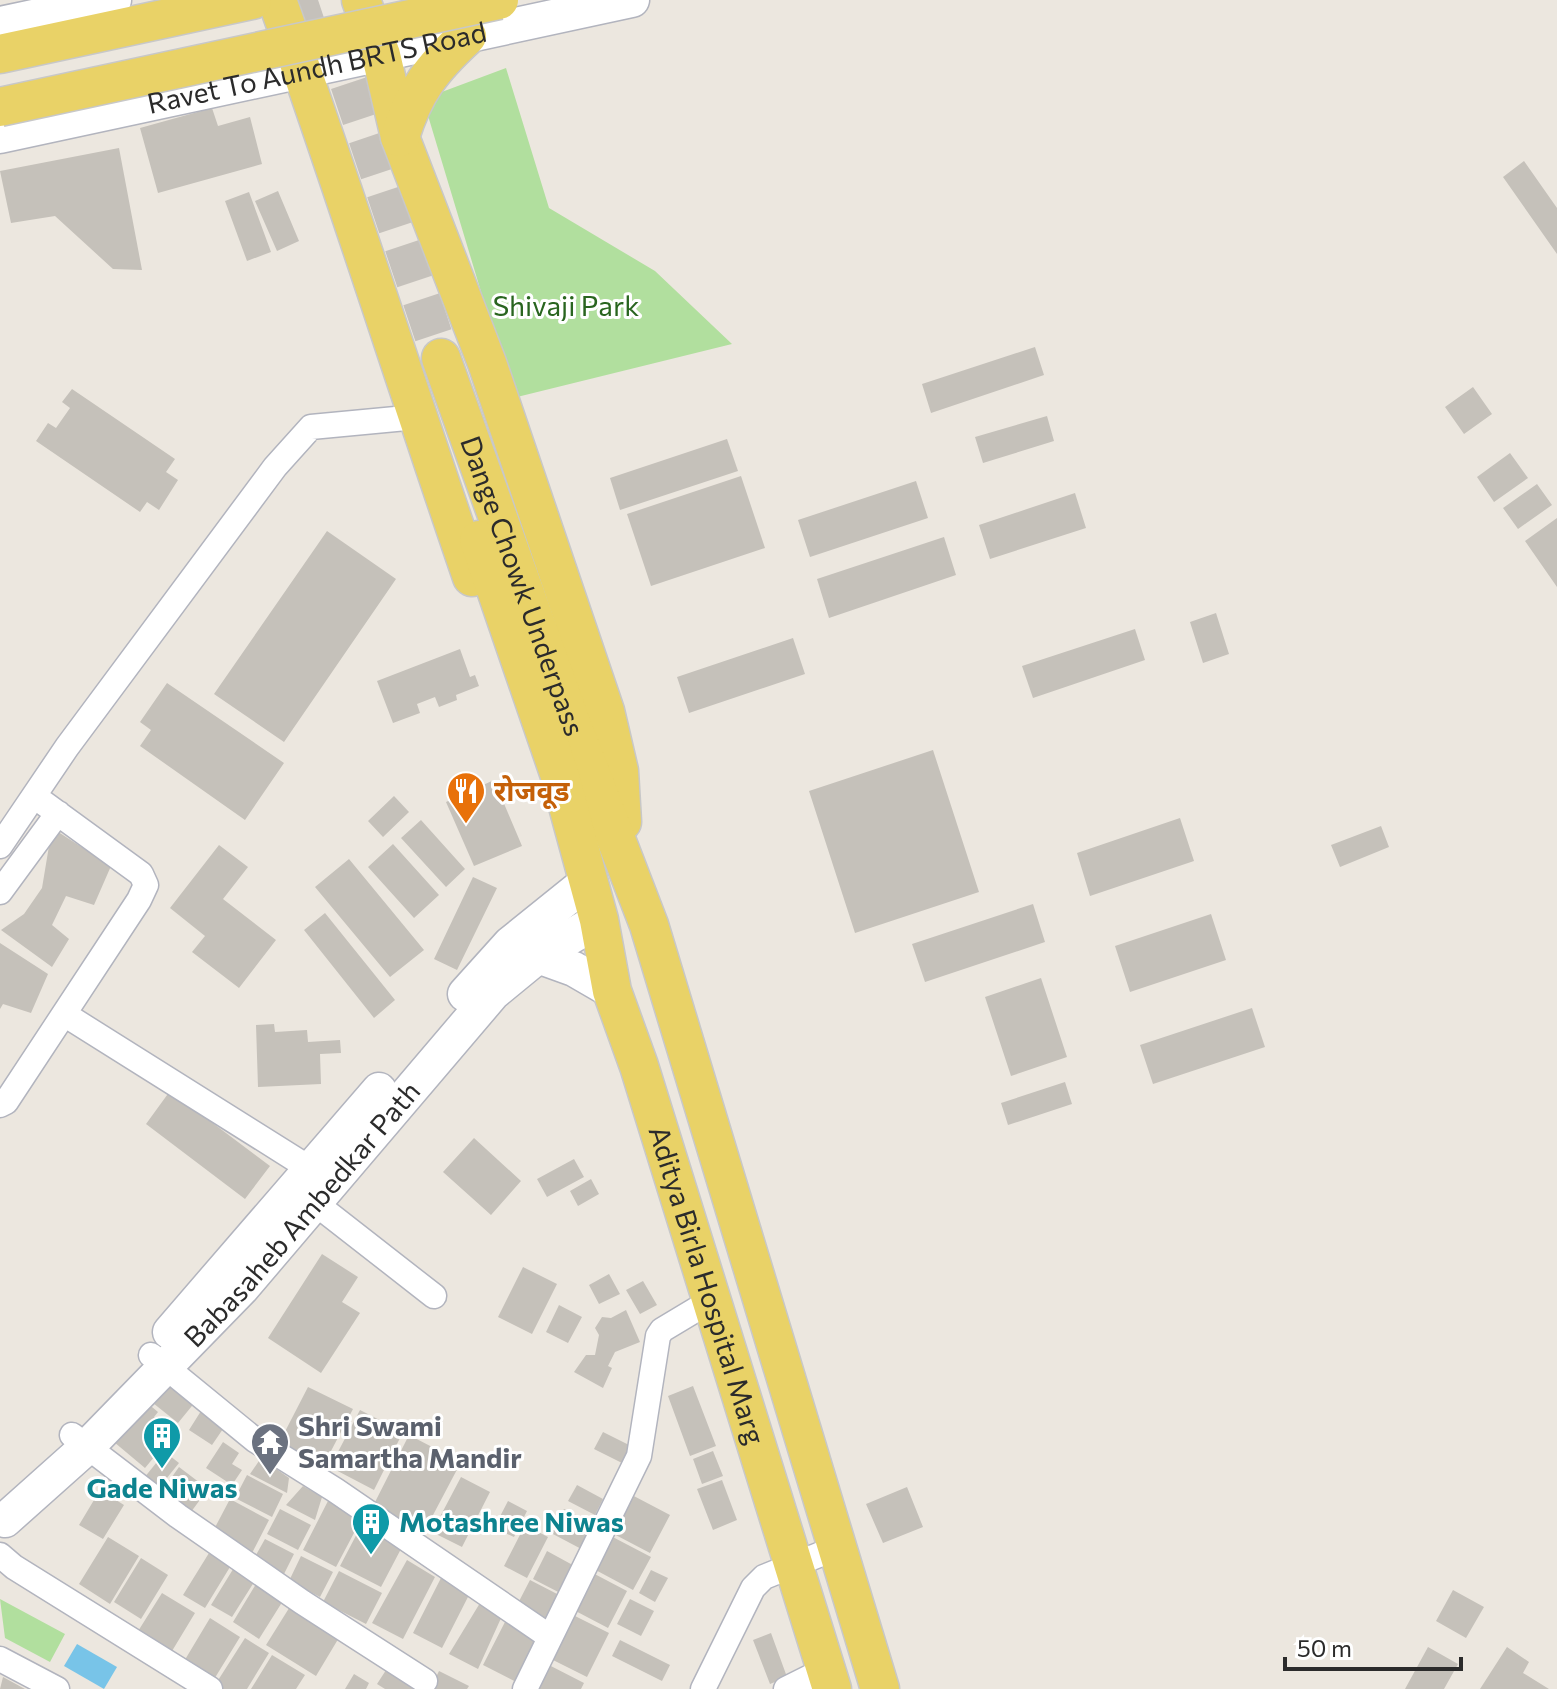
<svg xmlns="http://www.w3.org/2000/svg" width="1557" height="1689" font-family="Commissioner,'Noto Sans Devanagari',sans-serif">
<style>
.green{fill:#b1df9e}
.water{fill:#78c4e8}
.building{fill:#c5c1ba}
.lines{fill:none;stroke-linecap:round;stroke-linejoin:round}
.primary-tunnel{stroke:#c5c1bb;stroke-width:38;stroke-dasharray:38 19;stroke-linecap:butt}
.street-casing{stroke:#b2b4be;stroke-width:27}
.secondary-casing{stroke:#b2b4be;stroke-width:37}
.primary-casing{stroke:#c8c8c8;stroke-width:41}
.street{stroke:#fff;stroke-width:24}
.secondary{stroke:#fff;stroke-width:34}
.primary{stroke:#e9d267;stroke-width:38}
.primary-bridge-casing{stroke:#c8c8c8;stroke-width:41;stroke-linecap:butt}
.primary-bridge{stroke:#e9d267;stroke-width:38}
.labels{text-anchor:middle;stroke-width:6;stroke-linejoin:round;paint-order:stroke}
.street-label{font-size:28px;fill:#2b2b2b;stroke:#fff}
.park-label{font-size:28px;fill:#29651f;stroke:#fff}
.food-label{font-size:28px;font-weight:bold;fill:#c56008;stroke:#fff;text-anchor:start}
.worship-label{font-size:28px;font-weight:bold;fill:#5b616d;stroke:#fff;text-anchor:start}
.culture-label{font-size:28px;font-weight:bold;fill:#0d838f;stroke:#fff}
</style>
<rect width="100%" height="100%" fill="#ece7df"/>
<!-- green -->
<path class="green" d="M506 68 549 208 655 271 732 344 513 398 423 99Z
M0 1599 65 1634 50 1662 5 1638Z"/>
<!-- water -->
<path class="water" d="M77 1644 117 1667 104 1689 64 1666Z"/>
<!-- building -->
<path class="building" d="M212 108 218 126 250 117 262 164 158 193 140 128Z
M119 148 142 270 113 269 55 216 11 223 0 171Z
M1524 161 1557 208V254L1503 177Z
M278 191 299 241 277 251 255 201Z
M249 192 271 252 247 261 225 201Z
M1035 347 1044 375 931 413 922 384Z
M1473 387 1492 414 1464 434 1445 407Z
M72 389 175 459 166 472 178 480 159 510 147 502 140 512 36 441 48 423 56 428 70 408 62 402Z
M1047 416 1054 441 983 463 975 437Z
M727 439 738 471 620 510 610 478Z
M1510 453 1528 478 1494 502 1477 477Z
M741 476 765 548 651 586 627 514Z
M916 481 928 518 810 557 798 520Z
M1537 484 1552 505 1518 529 1503 508Z
M1075 493 1086 528 990 559 979 525Z
M1557 518V587L1525 541Z
M327 531 396 579 284 742 214 694Z
M944 537 956 575 829 618 817 579Z
M1216 613 1229 654 1203 663 1190 622Z
M1135 629 1145 660 1033 698 1022 666Z
M793 638 805 674 689 713 677 677Z
M460 649 470 677 475 675 479 686 456 695 457 700 439 707 435 697 417 704 420 713 393 723 377 681Z
M167 683 284 763 245 820 140 746 151 730 140 722Z
M933 750 979 892 855 933 809 791Z
M494 780 522 846 474 866 446 802Z
M394 796 409 812 383 837 368 821Z
M1180 818 1194 861 1090 896 1077 853Z
M421 820 465 869 446 887 401 838Z
M1381 826 1389 847 1340 867 1331 845Z
M52 828 111 866 94 905 66 896 52 925 69 939 52 967 1 930 24 914 42 888Z
M393 844 439 895 414 918 368 867Z
M219 845 248 867 223 899 276 940 239 988 192 952 205 936 170 908Z
M349 859 424 950 390 977 315 887Z
M473 877 497 888 457 970 434 959Z
M1033 904 1045 942 925 982 912 944Z
M325 913 395 1000 374 1018 304 930Z
M1211 914 1226 960 1130 992 1115 946Z
M0 943 48 974 31 1013 3 1004 0 1009Z
M1041 978 1067 1057 1011 1076 985 997Z
M1252 1008 1265 1047 1153 1084 1140 1045Z
M274 1024 275 1032 307 1030 308 1042 340 1040 341 1053 320 1054 321 1084 258 1087 256 1025Z
M1065 1082 1072 1104 1008 1125 1001 1103Z
M170 1091 270 1166 245 1199 146 1124Z
M474 1138 521 1181 491 1215 443 1172Z
M574 1159 584 1177 547 1197 537 1179Z
M591 1179 599 1194 578 1206 570 1191Z
M322 1254 358 1277 342 1302 360 1313 321 1373 268 1338Z
M523 1267 557 1284 532 1334 498 1317Z
M609 1274 620 1294 599 1304 589 1285Z
M643 1281 657 1305 640 1314 626 1290Z
M559 1305 582 1317 568 1343 546 1332Z
M626 1310 640 1342 615 1352 608 1366 612 1368 603 1388 574 1372 586 1355H595L599 1335 595 1328 602 1317 611 1318Z
M171 1381 196 1401 178 1423 153 1403Z
M693 1386 716 1446 690 1456 668 1396Z
M308 1387 353 1409 320 1472 276 1449Z
M146 1402 158 1412 154 1417 174 1433 145 1468 114 1442Z
M360 1410 403 1432 374 1490 330 1467Z
M201 1411 225 1426 212 1445 189 1430Z
M603 1432 633 1447 624 1464 594 1449Z
M409 1435 461 1462 423 1534 372 1508Z
M223 1442 239 1453 232 1464 242 1470 232 1485 206 1468Z
M713 1451 723 1476 702 1484 693 1459Z
M165 1452 179 1463 158 1489 144 1478Z
M261 1458 289 1478 287 1493 250 1474Z
M179 1467 208 1489 188 1516 159 1495Z
M247 1475 283 1494 272 1517 235 1498Z
M461 1477 490 1492 462 1547 432 1532Z
M722 1480 737 1520 713 1530 697 1489Z
M577 1485 603 1499 595 1515 568 1501Z
M303 1486 322 1497 315 1520 286 1505Z
M907 1487 923 1527 883 1543 866 1504Z
M100 1490 124 1505 103 1539 79 1525Z
M630 1494 670 1515 650 1553 610 1532Z
M230 1499 269 1520 251 1555 211 1535Z
M329 1499 363 1516 336 1567 303 1550Z
M508 1501 527 1511 514 1537 494 1528Z
M280 1509 311 1525 298 1550 267 1534Z
M564 1509 599 1527 587 1552 551 1533Z
M525 1525 548 1537 527 1578 504 1566Z
M361 1526 402 1547 381 1587 340 1566Z
M607 1534 651 1557 633 1590 590 1567Z
M108 1537 139 1556 110 1604 79 1584Z
M265 1539 294 1554 282 1578 252 1562Z
M547 1551 580 1569 566 1596 533 1579Z
M209 1553 230 1567 205 1608 183 1595Z
M301 1556 333 1572 320 1597 289 1581Z
M141 1558 168 1575 141 1619 114 1602Z
M407 1560 435 1577 403 1639 372 1623Z
M235 1566 256 1579 232 1617 211 1605Z
M587 1570 627 1591 608 1628 568 1607Z
M651 1570 668 1578 655 1602 639 1593Z
M339 1571 382 1593 366 1624 323 1602Z
M441 1578 470 1593 442 1648 413 1633Z
M259 1579 286 1596 259 1639 233 1622Z
M530 1580 561 1596 545 1627 514 1611Z
M1453 1590 1484 1607 1466 1638 1436 1621Z
M162 1593 195 1613 169 1656 135 1636Z
M630 1599 654 1611 641 1636 617 1624Z
M480 1603 502 1616 478 1669 449 1654Z
M291 1605 340 1636 316 1676 266 1645Z
M567 1612 609 1633 587 1677 545 1656Z
M210 1618 240 1637 213 1681 183 1663Z
M506 1620 545 1640 522 1685 483 1665Z
M771 1633 787 1677 770 1684 753 1640Z
M245 1638 269 1653 247 1689H221L215 1685Z
M620 1640 670 1665 662 1681 612 1656Z
M1428 1647 1458 1664 1444 1689H1405Z
M1507 1647 1529 1662 1523 1673 1549 1689H1480Z
M272 1655 305 1675 296 1689H251Z
M545 1663 584 1683 581 1689H532Z
M388 1667 416 1689H385L377 1684Z
M439 1671 469 1686 467 1689H430Z
M354 1674 369 1683 366 1689H345Z
M3 1677 25 1689H0Z"/>
<g class="lines">
<!-- primary-tunnel -->
<path class="primary-tunnel" d="M298 0 322 72
M331 29 441 358"/>
<!-- street casing -->
<g class="street-casing">
<path id="street" d="M0 846 67 747 275 467 311 427 417 417
M0 892 58 813
M64 1014 309 1168
M0 1105 6 1102 139 900 146 885 141 874 34 796
M302 1193 434 1296
M151 1355 255 1440 335 1490 550 1637
M72 1435 178 1516 302 1602 425 1681
M0 1555 14 1567 210 1689
M0 1659 57 1689
M525 1689 639 1456 658 1336 662 1330 712 1300
M703 1689 753 1588 764 1577 836 1548
M786 1689 826 1669"/>
</g>
<!-- secondary casing -->
<g class="secondary-casing">
<g id="secondary">
<path d="M0 24 114 0"/>
<path id="s1" d="M0 136 632 0"/>
<path d="M538 956 599 920"/>
<path d="M465 994 510 944 587 882"/>
<path d="M170 1332 379 1090"/>
<path id="s2" d="M0 1519 5 1520 88 1446 242 1288 493 993 538 956 574 969 612 991"/>
</g>
</g>
<!-- primary casing -->
<g class="primary-casing">
<g id="primary">
<path d="M277 0C345 191 406 385 472 577"/>
<path d="M361 0 381 55 400 137 487 363 605 711 619 771 622 822"/>
<path d="M0 54 252 0"/>
<path d="M400 137C414 91 432 68 467 36"/>
<path id="s3" d="M441 358 569 717 649 925 880 1689"/>
<path id="s4" d="M479 540 559 773 599 920 612 991 639 1066 832 1689"/>
</g>
</g>
<!-- street -->
<use href="#street" class="street"/>
<!-- secondary -->
<use href="#secondary" class="secondary"/>
<!-- primary -->
<use href="#primary" class="primary"/>
<!-- primary-bridge casing -->
<g class="primary-bridge-casing">
<path id="primary-bridge" d="M0 107 499 0"/>
</g>
<!-- primary-bridge -->
<use href="#primary-bridge" class="primary-bridge"/>
</g>
<!-- icons -->
<defs>
<g id="restaurant-pin" transform="scale(2)"><path d="M0 17L-7.5 6A9.5 9.5 0 1 1 7.5 6Z" fill="#e8710a" stroke="#fff"/><path d="M-5-6h1v4h1v-4h1v4h1v-4h1v5L-1.5 .5V6h-2V.5L-5-1ZM5-6V6H3V1.5H1.5Q1.5-4 5-6Z" fill="#fff"/></g>
<g id="building-pin" transform="scale(2)"><path d="M0 17L-7.5 6A9.5 9.5 0 1 1 7.5 6Z" fill="#0f9aa8" stroke="#fff"/><path d="M-4-6H4V6H1V3H-1V6H-4ZM-2.5-4.3h1.7v1.8h-1.7ZM.8-4.3h1.7v1.8H.8ZM-2.5-1h1.7V.8h-1.7ZM.8-1h1.7V.8H.8Z" fill="#fff"/></g>
<g id="temple-pin" transform="scale(2)"><path d="M0 17L-7.5 6A9.5 9.5 0 1 1 7.5 6Z" fill="#6b7280" stroke="#fff"/><path d="M0-6L5-2H3V0L6.5 2.5H4V6H1.5V3h-3V6H-4V2.5H-6.5L-3 0V-2H-5Z" fill="#fff"/></g>
</defs>
<g fill-rule="evenodd">
<use href="#restaurant-pin" x="466" y="791"/>
<use href="#building-pin" x="162" y="1436"/>
<use href="#temple-pin" x="270" y="1442"/>
<use href="#building-pin" x="371" y="1522"/>
</g>
<g class="labels">
<!-- street labels -->
<g class="street-label">
<text dy="10" stroke="none"><textPath href="#s1" startOffset="324">Ravet To Aundh BRTS Road</textPath></text>
<text dy="10" stroke="none"><textPath href="#s3" startOffset="242">Dange Chowk Underpass</textPath></text>
<text dy="10" stroke="none"><textPath href="#s2" startOffset="432">Babasaheb Ambedkar Path</textPath></text>
<text dy="10" stroke="none"><textPath href="#s4" startOffset="780">Aditya Birla Hospital Marg</textPath></text>
</g>
<!-- park labels -->
<g class="park-label">
<text x="566" y="316">Shivaji Park</text>
</g>
<!-- food labels -->
<g class="food-label">
<text x="494" y="801">रोजवूड</text>
</g>
<!-- worship labels -->
<g class="worship-label">
<text x="298" y="1436">Shri Swami<tspan x="298" dy="32">Samartha Mandir</tspan></text>
</g>
<!-- culture labels -->
<g class="culture-label">
<text x="162" y="1498">Gade Niwas</text>
<text x="399" y="1532" text-anchor="start">Motashree Niwas</text>
</g>
</g>
<!-- scale -->
<path d="M1285 1657v12h176v-12" fill="none" stroke="#2b2b2b" stroke-width="4"/>
<text x="1297" y="1657" font-size="24" fill="#2b2b2b" stroke="#ffffff" stroke-width="6" paint-order="stroke">50 m</text>
</svg>
